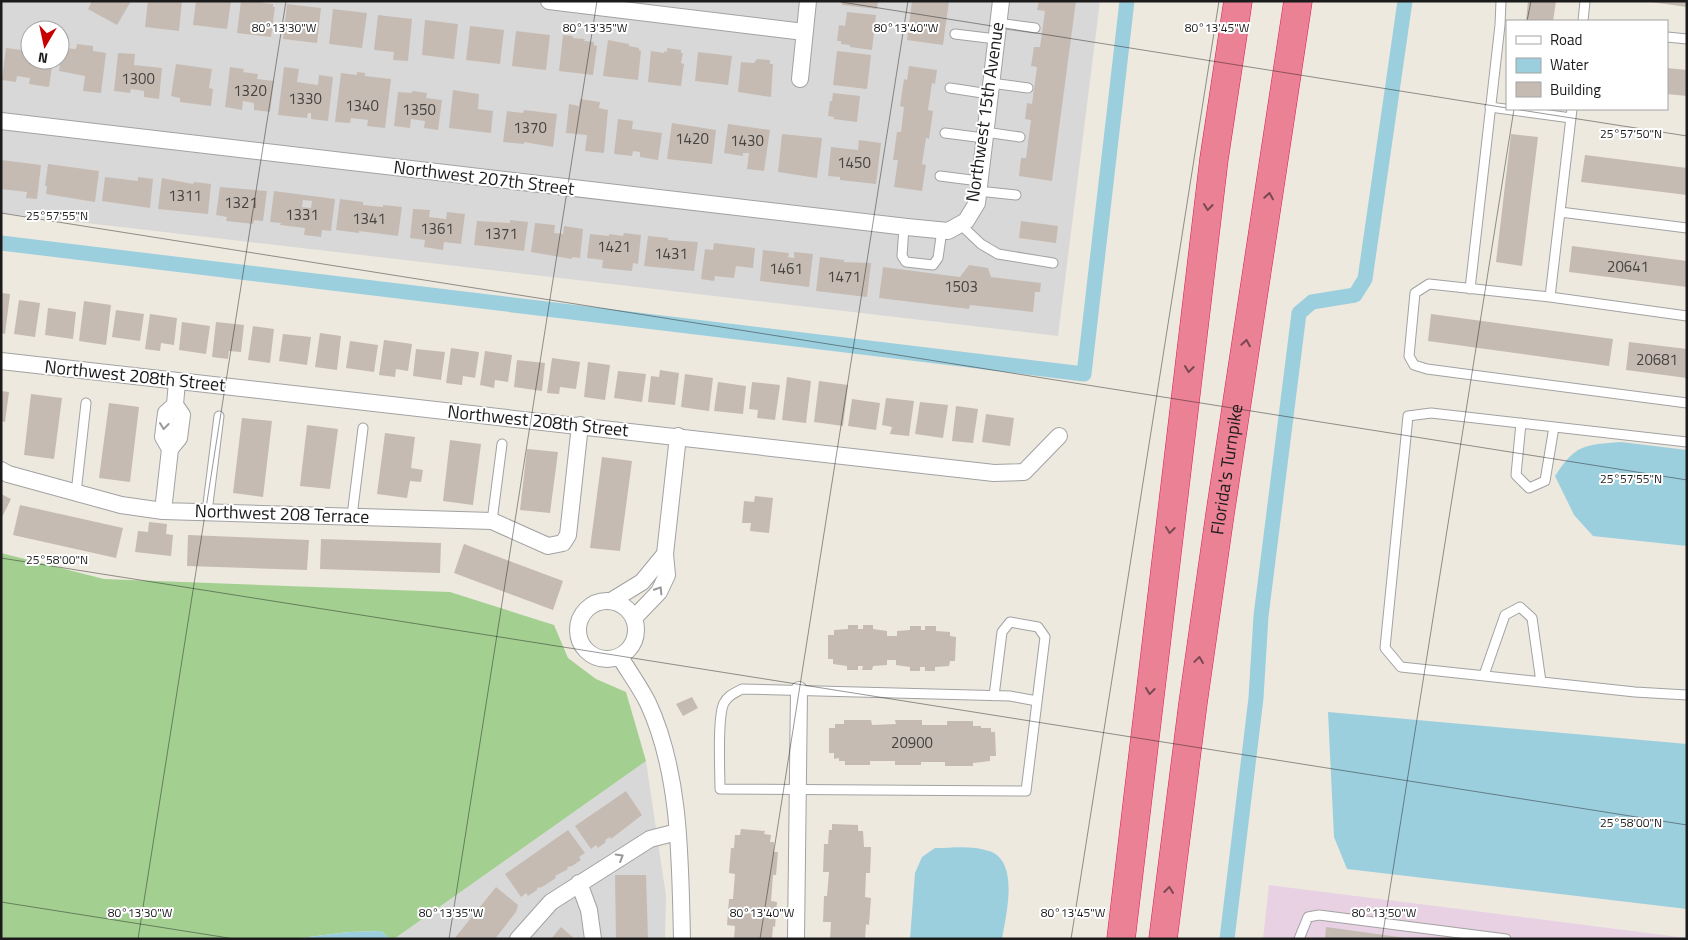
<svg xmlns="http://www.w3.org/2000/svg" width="1688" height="940" font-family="'Titillium Web',sans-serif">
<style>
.residential{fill:#d9d8d8;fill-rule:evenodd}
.industrial{fill:#e7d1e3}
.forest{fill:#a3d091}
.water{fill:#9ccfde}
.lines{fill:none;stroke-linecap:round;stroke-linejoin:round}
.canal{stroke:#9ccfde;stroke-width:15}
.building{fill:#c5bbb3;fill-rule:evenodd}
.service-casing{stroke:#a2a2a2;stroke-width:11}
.minor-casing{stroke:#a2a2a2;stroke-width:18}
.motorway-casing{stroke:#df195b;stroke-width:29}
.service{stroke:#fff;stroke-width:9}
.minor{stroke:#fff;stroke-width:16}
.motorway{stroke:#eb8194;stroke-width:28}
.oneway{stroke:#794951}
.oneway2{stroke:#989898}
.ticks{fill:none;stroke:#1b1b1b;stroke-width:1;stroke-opacity:0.45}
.labels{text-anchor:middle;stroke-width:4;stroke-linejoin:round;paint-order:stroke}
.number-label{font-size:15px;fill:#464341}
.street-label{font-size:18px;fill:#1b1b1b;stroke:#fff}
.ticks-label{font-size:12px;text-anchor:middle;fill:#1b1b1b;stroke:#fff;stroke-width:4;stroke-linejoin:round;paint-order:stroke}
</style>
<rect width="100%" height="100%" fill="#ede9df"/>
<!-- residential -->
<path class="residential" d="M1 1H1100L1058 336 1 213ZM30 30H60V60H30Z
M646 761 666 896 665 939H394Z"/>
<!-- industrial -->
<path class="industrial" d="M1269 885 1687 938V939H1263Z"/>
<!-- forest -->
<path class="forest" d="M1 553 104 579 450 592 554 625 568 658 596 679 626 692 646 761 394 939H390L381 931 349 932 292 939H1Z"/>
<!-- water -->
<path class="water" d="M1621 442 1687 450V546L1593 536 1574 515 1555 476C1576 444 1584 445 1621 442Z
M1328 712 1687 744V909L1347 869 1334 837Z
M935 848C952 848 972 845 989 851 1020 861 1006 915 1002 939H910L915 873 922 857Z
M381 931 390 939H292L349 932Z"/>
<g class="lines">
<!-- canal -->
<path class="canal" d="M1 243 1084 374 1127 1
M1227 939 1256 698 1261 616 1299 313 1312 302 1355 295 1365 279 1405 1"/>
</g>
<!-- building -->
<path class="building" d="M92 1H131L117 25 88 9Z
M148 1H182L179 31 145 27Z
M196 1H231L227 29 193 25Z
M241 1H263V3L273 4V7H275L271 37 237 33Z
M842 1H878L877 9 842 5Z
M912 1H949L943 45 907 40Z
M1039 1H1076L1052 181 1019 176 1021 158H1026L1031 120 1025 119 1027 103 1032 104 1037 67 1031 66 1034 47H1040L1045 11 1037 10Z
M1528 1H1556L1553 21H1526Z
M1651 1H1687V7L1651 2Z
M287 4 321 8 317 43 283 39Z
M333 9 367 13 362 48 329 44Z
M847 12 876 15 872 50 850 47V45L841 44V41H837L839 25 845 26Z
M378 15 412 19 408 61 393 60 394 52 374 50Z
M425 20 458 24 454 59 422 55Z
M470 26 504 30 500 64 466 60Z
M516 31 550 35 546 70 512 66Z
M563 35 573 36V38L585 39 584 41 594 42V45L597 46 593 75 559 71Z
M608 40 629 44V46L639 48V50L641 51 638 80 603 76Z
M77 44 93 46V51L106 53 101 93 83 91 85 76 59 71 62 48 76 49Z
M6 48 30 51V60H53L49 87 29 84 30 78 17 76 16 82 2 80Z
M667 48 681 50V53H683L681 63 684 64 681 86 648 82 651 51 664 53V51L667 52Z
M837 51 871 55 867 89 833 85Z
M698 52 732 56 728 85 695 81Z
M118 53 135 54 134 65 162 68 159 99 144 97V91L131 89 130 93 114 91Z
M757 59 770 60V64H773L771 97 738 92 741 62 754 63Z
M176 64 212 69 209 88 213 89 211 106 180 102V98L171 96Z
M909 66 937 70 935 84 932 83 928 110 933 111 929 139 926 138 922 164 926 165 922 191 894 187 898 160H893L897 132H901L904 107 900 106 904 79 907 80Z
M230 67 244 69 243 72 258 74 257 79 274 81 270 112 254 110V103L243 101 242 110 225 107Z
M284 67 299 69 297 82 318 85 319 75 333 77 328 121 311 119V113H308L307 118 278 115Z
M1667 68 1687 70V96L1667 94Z
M357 72 365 73V76L391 79 385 128 367 126 368 120 351 118 350 123 335 122 341 73 357 75Z
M453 90 479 94 478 109 493 111 491 133 449 128Z
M412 91 427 93 426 98 442 100 438 130 424 128 425 121 411 119 410 128 394 126 398 92 412 93Z
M833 93 860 96 857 122 833 119 834 117 828 116 830 101H832Z
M580 99 600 102 599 108 608 110 604 153 585 151 587 135 566 133 569 104 579 106Z
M524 110 557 114 553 147 524 142V144L503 142 507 111 523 113Z
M618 119 633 121 632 129 662 133 658 160 640 157V152L633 151 632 156 614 154Z
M672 123 716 130 712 164 667 159Z
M728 124 770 130 764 171 747 169 749 153H743V156L724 153Z
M782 134 822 138 817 178 778 172Z
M1511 134 1538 137 1522 266 1496 262Z
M859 140 881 143 876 184 840 180V177L828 176 831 147 858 150Z
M1585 155 1687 168V195L1581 182Z
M1 160 41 165 37 199 26 198 27 192 1 189Z
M48 164 99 171 95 202 46 194 47 186H45Z
M105 177 138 181V177L153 179 150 208 102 201Z
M162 178 193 184 194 182 211 184 208 214 158 209Z
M220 187 267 191 263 221 254 220 253 224 226 221 227 217 216 215Z
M274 191 335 199 331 231 322 230 321 237 304 235 305 228 280 225 281 223 270 222ZM303 200 312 201 311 208 302 207Z
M340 199 363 202V205L383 207V205L402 207 398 236 359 231V233L336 230Z
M413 209 430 210 429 217 446 219 447 212 465 214 461 244 444 242 443 250 424 247 425 240 410 238Z
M510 220 528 222 524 251 474 245 477 221 510 223Z
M1021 221 1058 226 1056 243 1019 238Z
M535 223 555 225 554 233 563 234 564 226 583 229 580 258 572 257V259L531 252Z
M624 233 641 235 638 264 633 263 632 271 602 268 603 260 587 258 590 234 609 236V234L623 236Z
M648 236 668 238V240L698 242 694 271 644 266Z
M714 243 755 248 753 268 736 266 734 278 715 276 714 281 701 279 705 249 713 250Z
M1572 246 1687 261V287L1569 272Z
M763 250 789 253 788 257 794 258V252L813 254 809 287 760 281Z
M820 257 844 260V262L871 263 867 297 816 291Z
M969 265 988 268 991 277 1041 283 1040 292H1035L1033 312 970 305 969 309 879 298 883 267 960 277Z
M1 293 10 294 5 334 1 333Z
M19 300 40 303 35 337 14 334Z
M84 301 111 305 106 345 79 341Z
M48 308 76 312 73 339 45 335Z
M116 310 144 314 140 341 112 337Z
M150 314 177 318 174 345 161 343 160 351 145 349Z
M1431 314 1613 339 1609 366 1428 341Z
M182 322 210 326 206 354 179 350Z
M216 322 244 325 241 352 229 351 228 359 212 357Z
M253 326 274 329 270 363 248 360Z
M320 333 341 336 337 370 315 367Z
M283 334 311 337 307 365 279 361Z
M384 340 412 344 408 371 396 369 395 377 379 375Z
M350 341 378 345 374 372 346 368Z
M1629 342 1687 349V378L1626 370Z
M451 348 479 352 475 378 463 376 462 385 446 383Z
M416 349 445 352 441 380 413 376Z
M485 351 512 355 508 382 495 380 494 388 480 385Z
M552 358 580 362 576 389 560 387 559 394 547 393Z
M517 360 545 363 542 391 514 387Z
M588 362 610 365 605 400 584 397Z
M660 370 679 373 675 405 648 402 651 376 659 377Z
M618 371 646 374 642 402 614 398Z
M685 374 713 378 709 411 681 407Z
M787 377 811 381 806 423 782 420Z
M819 381 848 385 843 426 814 422Z
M718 382 746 386 743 414 714 411Z
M752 382 780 385 775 420 757 418 758 410 749 409Z
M1 391 9 392 5 422 1 421Z
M31 394 62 398 54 459 24 455Z
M886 398 914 401 909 436 890 434 892 427 882 425Z
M852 399 880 403 876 430 848 426Z
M920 402 948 405 943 438 915 434Z
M109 403 139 407 130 482 99 478Z
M956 406 978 409 973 443 952 441Z
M986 414 1014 418 1010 446 982 442Z
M242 418 272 421 263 497 233 493Z
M307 425 338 429 330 489 300 486Z
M385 433 415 437 411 468 423 470 421 482 410 481 407 498 377 494Z
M450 440 481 444 473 505 443 501Z
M527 449 558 452 550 513 520 510Z
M602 457 632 461 620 551 590 548Z
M1 494 11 499 1 519Z
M755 496 773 498 769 533 750 531 751 523H742L744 501 754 502Z
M20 505 123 528 116 558 13 535Z
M149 522 167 524 166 534 173 535 171 556 135 552 138 531 148 532Z
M188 535 309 540 307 570 187 566Z
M321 539 441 543 440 573 320 569Z
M464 544 563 581 553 610 454 573Z
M848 625H858V629H863V625H873V629L887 631V636H897V631L910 630V626H921V630H925V626H936V631L950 632V636L956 637 955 661H950L949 666 935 667V671H925V667H920V671H910V667L896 665V660H887V665L873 666 872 670H862L863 666H858V670H847V666L833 664V659H828V635H834V630L848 629Z
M692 697 698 708 683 716 676 704Z
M844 720H871L872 725 896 724 895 720H922V725H947V721H973V726H981V728H991V732H995L996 756H990V761L973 763V766H945V762H921V765H895V761H870V765H845V761H839V758L834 759V753H829V728H835V724H844Z
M626 791 642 815 611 839 610 837 605 840 606 842 598 848 596 845 591 849 575 826Z
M832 824 858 825V831H863L864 847H871L870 873H866L865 897 871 898 869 925 866 924 865 939H830L831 922H823L824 896H827L829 872H823L824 844H828L829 830H832Z
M741 829 765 831 764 834 771 835 770 842H774V852H778L776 875H773L771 901 777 902 775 927 773 926 772 939H734L735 926 727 925 729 899H733L735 874 729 873 731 848H734L735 835H740Z
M568 830 585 853 579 857 581 860 572 866 567 867 568 869 555 876 556 878 542 887 537 888V890L528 896 526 893 521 897 505 874Z
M615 875H646L648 939H616Z
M496 887 518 905 516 912 495 939H454Z
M561 927 575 939H551Z
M1326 927 1406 938V939H1325Z"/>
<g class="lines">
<!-- service casing -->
<g class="service-casing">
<path id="service" d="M1583 21 1585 1
M998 23 1035 28
M955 34 996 39
M1667 37 1687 39
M991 83 1028 88
M950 88 989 94
M1490 107 1571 118
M985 132 1020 137
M945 133 984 138
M940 176 979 181
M978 191 1016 195
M1560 212 1687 228
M960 224 981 244 998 254 1053 263
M904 227 902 256 906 262 933 265 938 258 942 230
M1470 289 1500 25 1501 1
M1550 297 1572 109
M1687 316 1550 297 1429 284 1415 293 1409 356 1414 365 1427 369 1687 403
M1521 423 1516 475 1529 488 1545 481 1554 427
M1687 442 1431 413 1408 416 1385 648 1401 667 1635 692 1687 695
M76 493 86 403
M207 512 219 416
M352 516 363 428
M492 521 502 444
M1484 675 1505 615 1520 607 1532 618 1541 682
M994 696 1002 632 1010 622 1038 627 1045 637 1026 791 720 789C720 772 717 716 724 703 728 695 735 693 742 689L1010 696 1037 701
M1299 939 1308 917 1319 915 1506 939"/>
</g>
<!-- minor casing -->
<g class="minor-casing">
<path id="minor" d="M549 1 804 32
M800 79 808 1
M1 121 907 227 948 231 966 221 977 203 1001 1
M1 361 994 473 1024 472 1059 436
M170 449 163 437 166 413 175 405
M1 470 8 474 121 505 163 511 492 521 548 546 563 543 568 535 580 425
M163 511 170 449 179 438 182 415 175 405 177 381
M578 630a29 29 0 1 1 58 0a29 29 0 1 1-58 0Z
M611 601 642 582 665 554
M634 618 659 592 667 575 665 554 678 436
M620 657C629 672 640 687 648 703 681 774 680 861 682 939
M579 883 589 910 593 939
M518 939 551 902 650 839 677 832
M796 939 799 690"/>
</g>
<!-- motorway casing -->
<g class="motorway-casing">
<g id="motorway">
<path d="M1121 939 1214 159 1238 1"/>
<path id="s1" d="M1163 939 1193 703 1220 514 1298 1"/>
</g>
</g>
<!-- service -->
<use href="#service" class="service"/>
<!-- minor -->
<use href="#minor" class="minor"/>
<!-- motorway -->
<use href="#motorway" class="motorway"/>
</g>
<!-- one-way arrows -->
<defs><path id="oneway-chevron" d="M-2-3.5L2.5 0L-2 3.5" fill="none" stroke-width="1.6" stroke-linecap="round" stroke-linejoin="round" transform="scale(1.25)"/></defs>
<g class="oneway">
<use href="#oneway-chevron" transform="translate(1269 196) rotate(-81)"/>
<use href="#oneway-chevron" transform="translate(1208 207) rotate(97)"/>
<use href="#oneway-chevron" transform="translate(1246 343) rotate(-81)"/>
<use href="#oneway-chevron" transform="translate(1189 369) rotate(97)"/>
<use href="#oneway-chevron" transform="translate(1170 530) rotate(97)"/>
<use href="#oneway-chevron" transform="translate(1199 660) rotate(-82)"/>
<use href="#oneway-chevron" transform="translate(1150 691) rotate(97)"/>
<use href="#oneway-chevron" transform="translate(1169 890) rotate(-83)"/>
</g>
<g class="oneway2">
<use href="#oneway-chevron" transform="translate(164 426) rotate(97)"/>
<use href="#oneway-chevron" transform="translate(659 590) rotate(-58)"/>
<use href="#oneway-chevron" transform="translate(620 857) rotate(-31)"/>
</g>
<!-- ticks -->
<path class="ticks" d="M835 1 1507 108M1527 21 1531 1M1514 109 1687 136M1 213 1687 480M1 558 1687 825M1 902 235 939M138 939 286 1M449 939 597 1M760 939 908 1M1071 939 1219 1M1382 939 1514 109"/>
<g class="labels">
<!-- number labels -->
<g class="number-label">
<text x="138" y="84">1300</text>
<text x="250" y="96">1320</text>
<text x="305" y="104">1330</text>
<text x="362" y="111">1340</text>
<text x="419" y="115">1350</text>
<text x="530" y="133">1370</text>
<text x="692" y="144">1420</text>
<text x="747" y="146">1430</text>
<text x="854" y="168">1450</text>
<text x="185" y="201">1311</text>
<text x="241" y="208">1321</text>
<text x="302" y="220">1331</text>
<text x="369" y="224">1341</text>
<text x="437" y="234">1361</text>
<text x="501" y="239">1371</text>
<text x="614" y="252">1421</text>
<text x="671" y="259">1431</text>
<text x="1628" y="272">20641</text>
<text x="786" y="274">1461</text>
<text x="844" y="282">1471</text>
<text x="961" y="292">1503</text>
<text x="1657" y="365">20681</text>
<text x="912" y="748">20900</text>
</g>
<!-- street labels -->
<g class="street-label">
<text transform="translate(985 112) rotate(-82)" y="6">Northwest 15th Avenue</text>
<text transform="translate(484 178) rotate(7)" y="6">Northwest 207th Street</text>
<text transform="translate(135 376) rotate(6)" y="6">Northwest 208th Street</text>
<text transform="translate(538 421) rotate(6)" y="6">Northwest 208th Street</text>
<text dy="6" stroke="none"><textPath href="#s1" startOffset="474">Florida's Turnpike</textPath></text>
<text transform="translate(282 514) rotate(2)" y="6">Northwest 208 Terrace</text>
</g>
</g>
<g class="ticks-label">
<text x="284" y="32">80°13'30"W</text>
<text x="595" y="32">80°13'35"W</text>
<text x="906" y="32">80°13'40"W</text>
<text x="1217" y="32">80°13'45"W</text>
<text x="1631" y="138">25°57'50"N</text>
<text x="57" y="220">25°57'55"N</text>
<text x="1631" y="483">25°57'55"N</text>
<text x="57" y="564">25°58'00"N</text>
<text x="1631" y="827">25°58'00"N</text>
<text x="140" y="917">80°13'30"W</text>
<text x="451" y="917">80°13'35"W</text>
<text x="762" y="917">80°13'40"W</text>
<text x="1073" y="917">80°13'45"W</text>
<text x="1384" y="917">80°13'50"W</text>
</g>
<!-- border -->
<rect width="1688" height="940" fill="none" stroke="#1b1b1b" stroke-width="5"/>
<!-- legend -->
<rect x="1506" y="20" width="162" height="90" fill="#ffffff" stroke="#a4a4a4"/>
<rect x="1516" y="36" width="25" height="8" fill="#ffffff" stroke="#a4a4a4"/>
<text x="1550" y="45" font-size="15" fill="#1b1b1b">Road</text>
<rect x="1516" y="58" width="25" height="15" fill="#9ccfde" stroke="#a4a4a4"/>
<text x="1550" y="70" font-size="15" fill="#1b1b1b">Water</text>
<rect x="1516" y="82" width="25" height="15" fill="#c5bbb3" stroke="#a4a4a4"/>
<text x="1550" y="95" font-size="15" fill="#1b1b1b">Building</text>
<!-- north arrow -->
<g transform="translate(45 45) rotate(189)"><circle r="24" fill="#ffffff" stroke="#a4a4a4"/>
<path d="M0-4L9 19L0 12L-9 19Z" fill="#c60200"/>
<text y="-8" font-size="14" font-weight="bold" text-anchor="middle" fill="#1b1b1b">N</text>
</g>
</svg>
